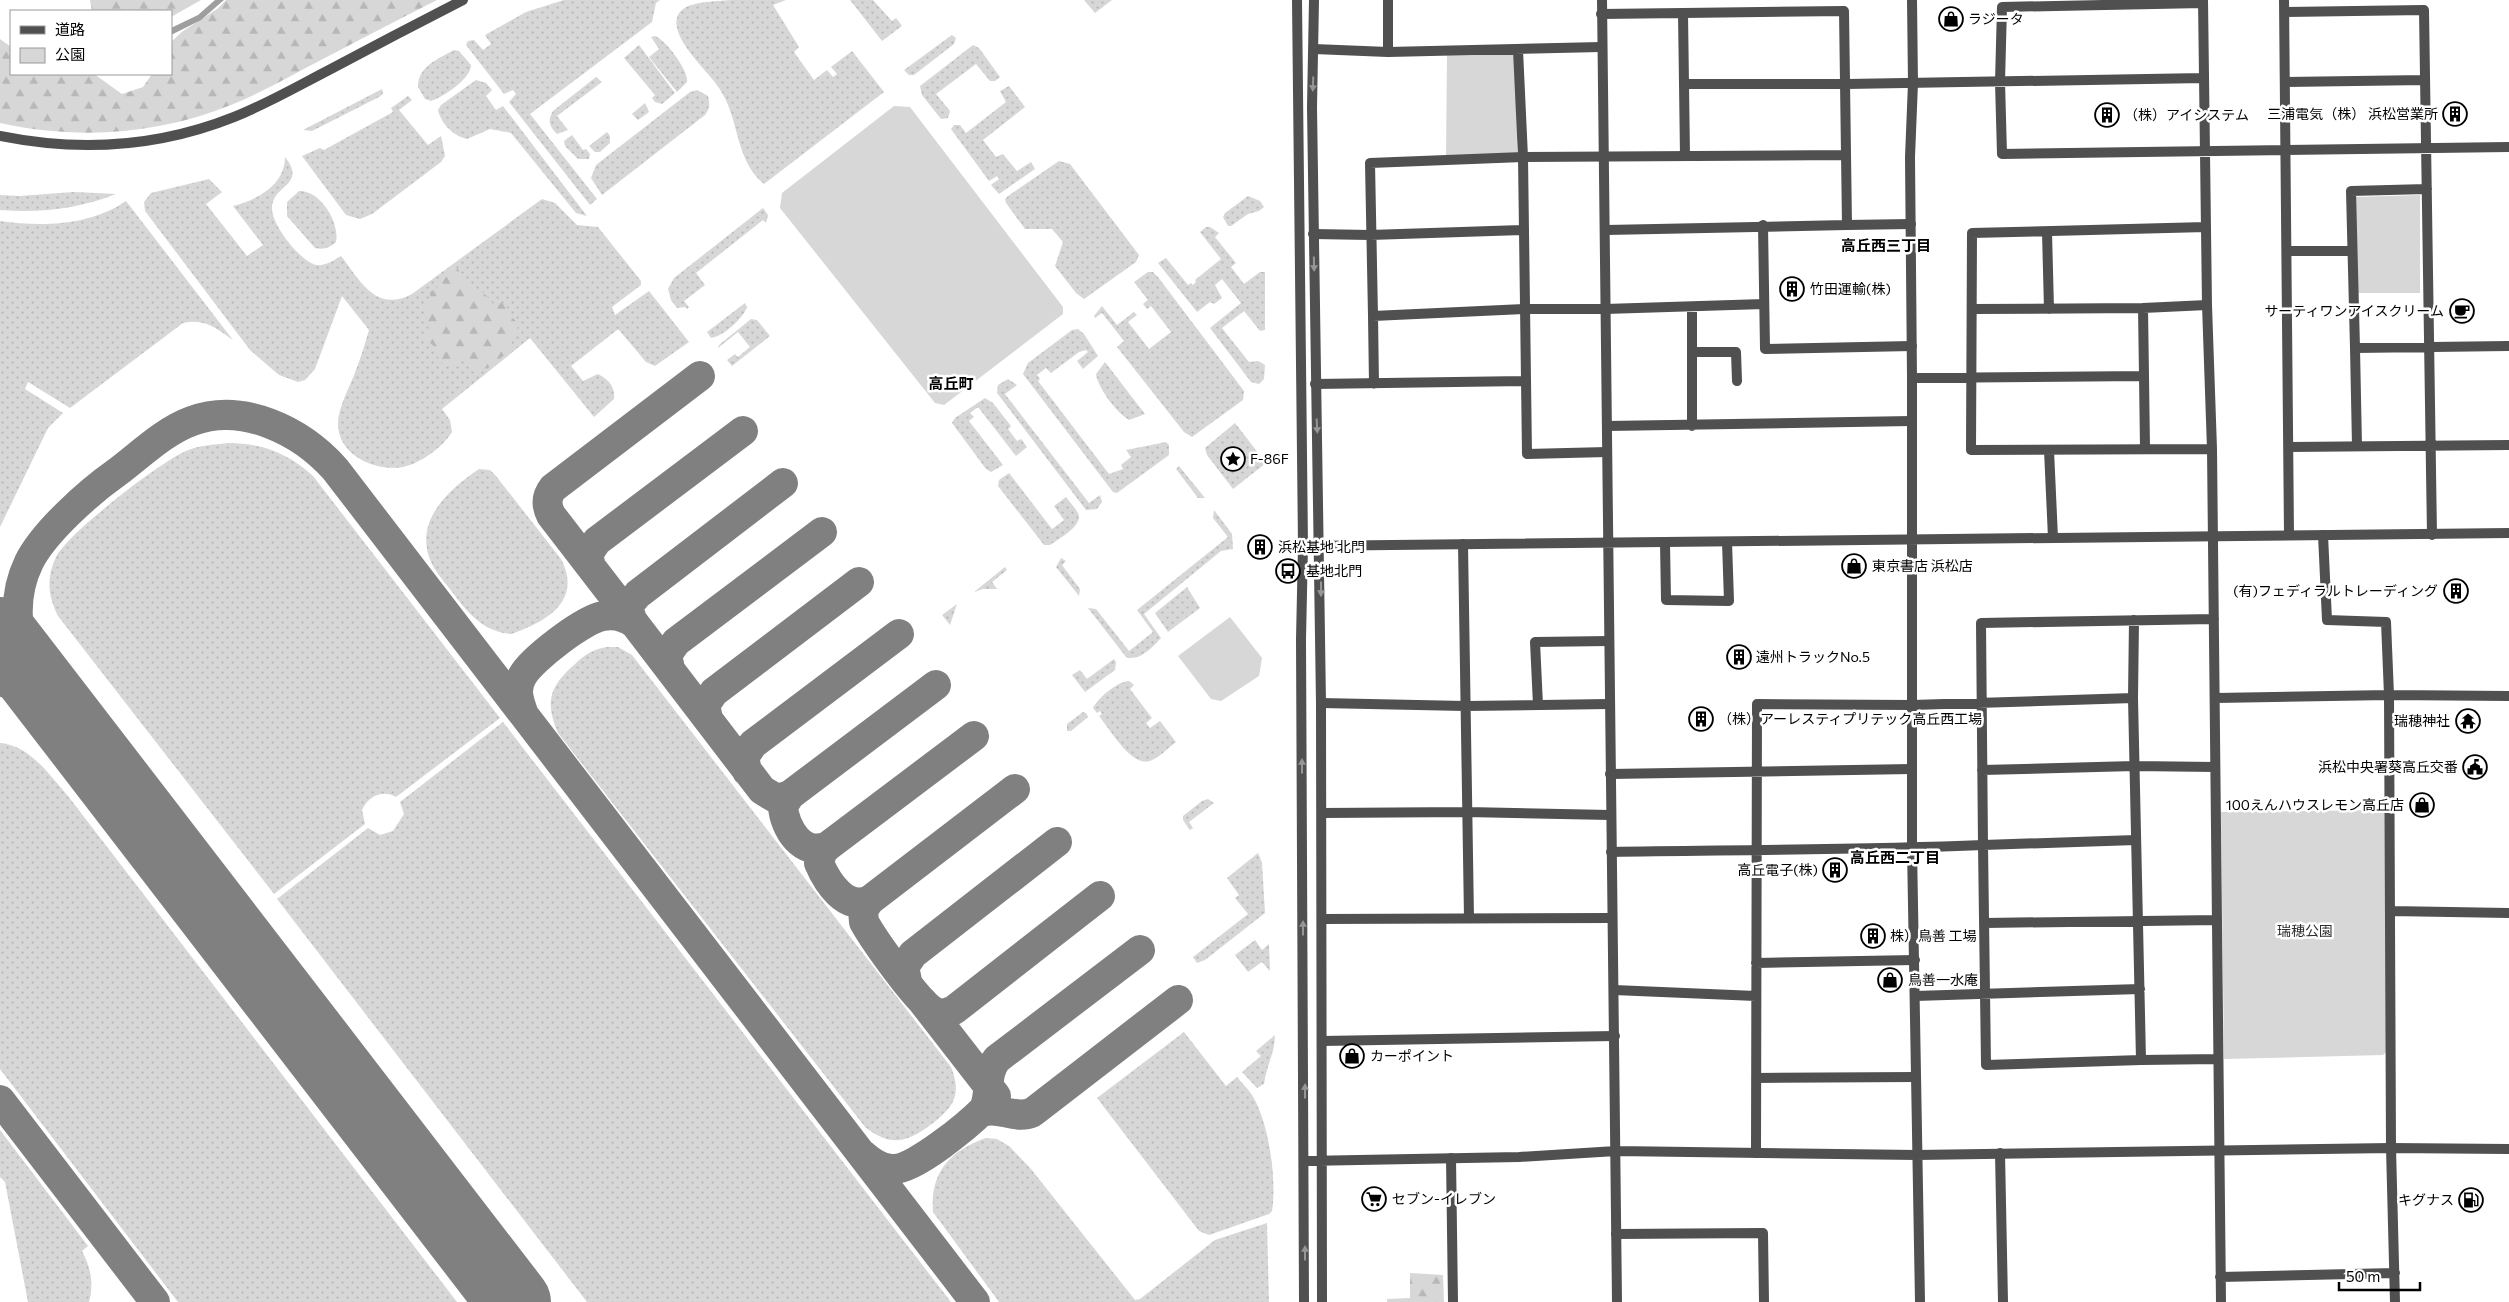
<svg xmlns="http://www.w3.org/2000/svg" width="2509" height="1302" font-family="Commissioner,'Noto Sans JP',sans-serif">
<style>
.grass{fill:url(#grass-dots)}
.forest{fill:url(#forest-firs)}
.green{fill:#d7d7d7}
.water{fill:url(#water-ripples)}
.lines{fill:none;stroke-linecap:round;stroke-linejoin:round}
.taxiway{stroke:#808080;stroke-width:30}
.runway{stroke:#808080;stroke-width:74}
.minor{stroke:#505050;stroke-width:10}
.tertiary{stroke:#505050;stroke-width:10}
.oneway{fill:#969696}
.labels{text-anchor:middle;stroke-width:5;stroke-linejoin:round;paint-order:stroke}
.poi-label{font-size:14px;fill:#000;stroke:#fff;text-anchor:start}
.park-label{font-size:14px;fill:#2e2e2e;stroke:#fff}
.neighbourhood-label{font-size:15px;font-weight:bold;fill:#000;stroke:#fff}
</style>
<defs>
<pattern id="grass-dots" width="8" height="8" patternUnits="userSpaceOnUse" patternTransform="scale(1.25)"><rect width="8" height="8" fill="#d7d7d7"/><path d="M2 2h.1M6 6h.1" fill="none" stroke="#b7b7b7" stroke-width="1.8" stroke-linecap="round"/></pattern>
<pattern id="forest-firs" width="22" height="20" patternUnits="userSpaceOnUse" patternTransform="scale(1.25)"><rect width="22" height="20" fill="#d7d7d7"/><path d="M5 1l3.5 6h-7zM16 11l3.5 6h-7z" fill="#b7b7b7"/></pattern>
<pattern id="water-ripples" width="26" height="14" patternUnits="userSpaceOnUse" patternTransform="scale(1.25)"><rect width="26" height="14" fill="#9e9e9e"/><path d="M2 4q2-2 4 0t4 0M15 11q2-2 4 0t4 0" fill="none" stroke="#868686"/></pattern>
</defs>
<rect width="100%" height="100%" fill="#fff"/>
<!-- grass -->
<path class="grass" d="M564 0H660L656 3 652 22 530 114 597 199 590 205 509 102 516 94 513 90 504 94 466 45 468 41 474 40 483 50 491 44 485 35 526 12Z
M731 0H786L773 5 799 47 794 52 814 80 827 70 833 77 837 74 831 67 852 51 884 92 764 184C734 159 740 118 719 88 708 71 668 37 678 15 685 0 717 2 731 0Z
M850 0H873L892 21 896 18 902 26 882 41Z
M1084 0H1112L1095 13Z
M952 35 956 38 954 44 914 75H909L904 70Z
M655 36C666 40 689 71 687 82L677 92 649 57 659 49 651 37Z
M639 45 675 93 662 104 655 102 652 98 655 95 624 58Z
M973 45 979 48 1000 77 995 81H990L976 64 936 94 950 111 948 118 941 119 922 95 920 86Z
M454 50 459 51 471 65C471 79 443 97 431 101L425 99 418 87C418 66 438 59 454 50Z
M596 77 602 82 557 116 568 130 557 134C550 127 547 121 553 111Z
M476 80 486 83 492 90 486 96 496 110 503 106 587 216 576 213 511 133 490 129 467 139C454 136 441 124 438 110L441 105Z
M1009 86 1025 107 983 140 996 157 1003 154 1017 171 1031 162 1035 169 999 194 991 185 999 179 997 176 989 181 951 129 954 125H960L966 133 1006 102 1000 91Z
M382 89 383 94 379 97 312 131 303 130Z
M697 90 708 96C710 104 710 108 705 115L602 195 591 178 596 165 690 92Z
M408 96 412 100 399 110 428 145 441 136 445 156 441 162 372 214 360 219 346 215 302 156 320 148 324 150 393 112 391 108Z
M645 103 649 112 638 120 632 114Z
M607 132 610 136V143L600 152H595L589 146Z
M572 135 583 150 586 149 590 154 589 159H578L565 146 564 141Z
M285 157C308 186 271 185 272 209 272 225 300 261 316 265 325 266 333 261 341 256 361 282 376 313 412 294L542 199 555 203 577 225 598 227 641 281V285L612 307 615 315 649 291 689 342 655 366 646 362 619 330H617L571 366 583 381 598 374C609 380 615 386 614 399L594 417 530 338 442 409 450 420 452 432C442 448 421 463 403 467 375 472 338 455 338 424 338 407 350 387 356 370 361 357 365 344 369 330L342 296 315 369 305 380 298 382 279 375 250 350 145 211 144 202 151 193 209 179 222 192 206 204 247 256 263 245 233 206C257 200 285 185 285 157Z
M1059 161 1070 164 1139 255 1136 262 1084 299 1076 293 1055 266 1063 242 1052 229H1025L1006 203 1005 199 1008 196Z
M299 191C320 190 340 222 336 242 330 248 323 250 315 248L287 216V202Z
M74 192 116 194C78 209 41 213 0 210V195L19 196Z
M1248 196 1260 201 1264 207 1259 211 1248 214 1231 226H1228L1223 217 1225 213Z
M126 201 233 340C216 328 205 318 183 323L70 408 28 382 25 389 63 413 48 428 0 527V221C41 227 90 226 126 201Z
M763 208 768 215 766 223 763 220 696 273 705 285 684 301 689 307 687 309 685 307 677 308 671 300 668 289 674 278Z
M1206 227H1210L1219 233 1215 237 1236 263 1231 267 1244 284 1260 272H1265V330L1260 331 1244 311 1222 328 1249 362 1258 361 1265 365 1264 379 1259 384 1251 382 1210 328 1241 303 1222 279 1215 285 1222 298 1214 304 1210 302 1197 312 1158 263 1166 258 1188 285 1191 283 1193 285 1196 282 1195 280 1221 259 1200 232Z
M1148 272H1153L1158 277 1244 391 1243 400 1192 437 1184 432 1117 347 1124 341 1102 313 1095 318 1094 316 1102 306 1117 325 1134 312 1137 315 1128 322 1149 349 1171 332 1151 306 1147 309 1143 304 1148 300 1134 282Z
M745 303 747 307C743 319 722 337 711 338L707 332Z
M751 319 757 320 770 336 732 366 727 360 735 354 738 357 750 347 738 332 718 348 719 345Z
M1078 329 1084 334 1098 356 1083 369 1077 361 1088 352 1086 350 1079 352 1051 373 1046 368 1037 375 1040 379 1038 381 1109 474 1123 469 1121 465 1131 457 1126 450 1166 442 1169 445V455L1117 493 1113 492 1023 374 1028 363 1072 330Z
M1105 362 1145 414 1129 420C1116 412 1098 388 1096 374Z
M1008 379 1017 385 1005 394 1089 503 1100 495 1102 502 1097 509 1086 510 997 393 998 385Z
M985 398 993 403 1011 426 1008 429 1017 441 1021 439 1027 447 1016 456 978 407 970 413 974 417 969 421 1003 465 991 472 986 469 952 423 955 418Z
M1235 423 1266 463 1233 489 1207 455 1205 448Z
M228 443C261 443 288 453 313 476L500 718 396 797C383 789 368 796 362 810L365 824 274 894 58 616C48 596 46 578 56 557 68 533 160 462 186 451 199 445 214 445 228 443Z
M1179 466 1205 498H1198L1176 469Z
M479 469 490 470 496 476 561 559C583 601 546 622 511 634 486 632 470 616 456 597 449 587 439 577 433 566 411 523 447 491 479 469Z
M1009 473 1052 529 1064 520 1054 506 1066 497C1070 502 1075 508 1078 513 1084 526 1058 539 1050 545H1044L998 486 999 480Z
M1214 510 1232 534 1233 549 1221 551 1144 614 1161 638C1153 647 1139 662 1126 657L1088 608 1096 609 1129 651 1153 632 1137 610 1228 537 1213 518Z
M1061 558 1066 561 1062 565 1080 589 1079 596 1056 567Z
M1005 567 1007 570 992 582 997 589H983L974 592Z
M1187 587 1200 608 1168 632 1155 613Z
M957 604 950 625 942 615Z
M607 647H618L632 655 951 1067C962 1094 954 1107 933 1123 908 1142 892 1148 865 1127L558 733C545 702 549 687 574 665 584 655 593 649 607 647Z
M1114 659 1116 662 1115 670 1085 692 1072 675 1080 670 1087 679Z
M1129 681 1134 685 1130 689 1152 718 1146 723 1150 728 1160 721 1176 742C1168 748 1159 758 1150 761 1131 767 1110 729 1099 716L1102 714 1100 711 1097 713 1093 708C1098 698 1118 681 1129 681Z
M1083 712 1086 713 1088 717 1071 731H1067V724Z
M503 722 951 1302H587L277 899 368 828 380 835 393 831 404 814 400 802Z
M0 743C30 745 50 776 68 796L457 1302H178L0 1069Z
M1208 799 1214 803 1189 822 1193 828 1190 830 1183 820V816L1202 801Z
M1258 853 1262 863 1265 913 1205 960 1197 963 1193 957 1248 914 1235 898 1239 895 1227 878Z
M1255 940 1262 950 1269 944 1270 971 1262 962 1248 972 1235 955Z
M1184 1032 1226 1086 1237 1077C1242 1083 1248 1089 1252 1095 1269 1122 1277 1180 1272 1211L1269 1214 1209 1235 1199 1231 1097 1098Z
M1275 1035C1275 1053 1266 1067 1264 1084L1257 1088 1242 1072 1261 1056 1256 1051Z
M0 1130 88 1246 82 1251C91 1268 94 1284 89 1302H28L5 1182 0 1177Z
M986 1138 997 1139 1009 1146 1031 1169 1135 1300 1140 1299 1215 1240 1267 1223 1269 1302H999L933 1212C930 1173 949 1151 986 1138Z"/>
<!-- forest -->
<path class="forest" d="M90 0H201L171 17V11H92Z
M226 0H437C397 20 358 41 319 61 290 76 261 93 231 105 157 135 77 140 0 123V39L11 47V74H94L122 94 143 87 152 74H171V42L183 31 217 9Z
M458 269 468 286C486 294 481 289 493 304L503 303 508 309V314L515 320 518 326C515 332 511 348 507 352 502 358 485 371 478 371L471 364 462 360 451 366H445L438 358 440 352 425 338 429 327 424 309 430 304C431 285 427 297 440 285L438 279 442 275Z
M1410 1273 1443 1275 1444 1302H1387V1299L1410 1298Z"/>
<!-- green -->
<path class="green" d="M1516 53 1517 153 1446 156 1447 54Z
M894 106 910 107 1063 307V314L944 405 935 403 780 208 782 193Z
M2420 195V293H2357L2354 197Z
M1230 617 1262 658 1259 676 1221 701 1211 699 1178 656Z
M2386 810 2388 1050 2383 1055 2224 1059 2221 812Z"/>
<!-- water -->
<path class="water" d="M215 0H224L201 20 171 35V28L198 15Z"/>
<g class="lines">
<!-- taxiway -->
<path class="taxiway" d="M591 567 588 554 597 541 743 431
M632 620 628 606 638 594 783 483
M635 624 551 515C546 505 546 497 553 488L700 376
M670 669 667 655 676 642 822 532
M30 672C17 636 11 599 29 562 44 532 89 492 116 473 139 456 164 431 192 421 243 402 301 431 335 469L975 1302
M0 681 33 691 59 711
M524 715C519 701 514 689 523 675 532 659 584 619 603 616 614 614 626 617 635 624L762 790 777 799 790 795 783 806C784 828 803 858 828 846L822 852 819 863C827 882 846 912 870 900L863 910 864 922C874 940 919 1004 935 1012 942 1015 947 1013 954 1010L1100 896
M708 719 705 705 714 692 859 582
M747 771 744 757 753 744 899 634
M790 795 936 685
M828 846 974 736
M870 900 1015 789
M907 981 904 967 913 954 1057 842
M923 1002 996 1096
M0 1100 155 1302
M980 1113C997 1104 1015 1121 1033 1112L1178 1000
M862 1154C871 1162 881 1170 894 1169 915 1169 968 1125 984 1109 992 1092 984 1075 997 1059L1140 950"/>
<!-- runway -->
<path class="runway" d="M0 634 514 1302"/>
<!-- minor -->
<path class="minor" d="M2203 0 2207 305 2212 449 2221 1302
M2284 0 2289 535
M2203 3 2002 7 2000 82 2002 154 2509 147
M2285 12 2424 10 2432 535
M1683 13 1844 11 1847 225 1911 224
M1601 14 1683 13 1684 84H1847L2204 78
M1314 49 1388 52 1601 47
M1518 50 1523 157 1527 454 1607 452
M1388 52V0
M2285 82 2425 80
M1684 84 1685 156
M1763 225 1765 349 1912 346
M2206 227 1972 233 1971 450 2212 449
M1606 230 1847 225
M2047 232 2049 309
M1313 234 1370 235 1522 230
M2287 251H2352
M1764 304 1605 309H1524L1373 316 1370 163 1523 157 1845 155
M1692 307V426
M2143 308 2207 305
M1373 316 1374 384
M2355 348 2351 191 2427 189
M1692 352H1736L1737 381
M2144 376 2145 448
M1912 378 2144 376 2143 308 1972 309
M1315 384 1525 381
M1607 426 1912 421
M2357 446 2355 348 2509 346
M2289 447 2509 445
M2049 450 2053 538
M2323 535 2327 620 2386 622 2389 695 2509 696
M1665 543 1666 600 1729 601 1727 542
M1463 544 1469 918
M2133 698 2134 620
M2215 698 2389 695 2391 1148 2395 1302
M1321 703 1465 706 1609 704
M1538 705 1535 642 1609 641
M1982 770 2134 766 2215 767
M1610 774 1912 769
M1322 813 1467 812 1610 815
M2136 840 1983 845 1981 623 2214 619
M1611 852C1735 850 1859 850 1983 845L1986 1065 2141 1060 2133 698 1912 705 1757 704 1756 1153
M2390 911 2509 913
M1322 919 1611 918
M1985 923 2217 920
M1756 963 1915 960
M1614 990 1756 996
M1915 996 2140 989
M1322 1041 1615 1036
M2141 1060 2218 1059
M1756 1078 1916 1077
M2000 1153 2003 1302
M1451 1158 1453 1302
M1616 1234 1763 1233 1764 1302
M2220 1277 2395 1273"/>
<!-- tertiary -->
<path class="tertiary" d="M1297 0 1303 546 1301 639 1304 1302
M1314 0 1312 107 1321 703 1322 1302
M1602 0 1617 1302
M1912 0 1913 83 1910 157 1912 378V848L1920 1302
M0 136C79 152 159 147 234 117 267 104 298 86 329 70 374 46 418 23 463 0
M1303 546 2509 533
M1305 1161 1519 1157 1616 1151 1917 1155 2391 1148 2509 1149"/>
</g>
<!-- one-way arrows -->
<defs><path id="oneway-solid" d="M-6-.8H1V-3.2L6.5 0L1 3.2V.8H-6Z" transform="scale(1.25)"/></defs>
<g class="oneway">
<use href="#oneway-solid" transform="translate(1313 84) rotate(92)"/>
<use href="#oneway-solid" transform="translate(1314 264) rotate(89)"/>
<use href="#oneway-solid" transform="translate(1317 426) rotate(87)"/>
<use href="#oneway-solid" transform="translate(1321 589) rotate(90)"/>
<use href="#oneway-solid" transform="translate(1302 766) rotate(-90)"/>
<use href="#oneway-solid" transform="translate(1303 928) rotate(-90)"/>
<use href="#oneway-solid" transform="translate(1305 1091) rotate(-90)"/>
<use href="#oneway-solid" transform="translate(1305 1253) rotate(-90)"/>
</g>
<!-- icons -->
<defs>
<g id="shop-ring" transform="scale(1.25)"><circle r="9.5" fill="#fff" stroke="#000" stroke-width="1.5"/><path d="M-5-2.5h2.3a2.7 3.5 0 0 1 5.4 0H5L5.5 6h-11ZM-1.5-2.5h3a1.5 2.3 0 0 0-3 0Z" fill="#000"/></g>
<g id="building-ring" transform="scale(1.25)"><circle r="9.5" fill="#fff" stroke="#000" stroke-width="1.5"/><path d="M-4-6H4V6H1V3H-1V6H-4ZM-2.5-4.3h1.7v1.8h-1.7ZM.8-4.3h1.7v1.8H.8ZM-2.5-1h1.7V.8h-1.7ZM.8-1h1.7V.8H.8Z" fill="#000"/></g>
<g id="cafe-ring" transform="scale(1.25)"><circle r="9.5" fill="#fff" stroke="#000" stroke-width="1.5"/><path d="M-5.5-4.5H6V0H3Q3 3.5 0 3.5H-2.5Q-5.5 3.5-5.5 0ZM3-3.2v2h1.7v-2ZM-6 4.5H4V6H-6Z" fill="#000"/></g>
<g id="sight-ring" transform="scale(1.25)"><circle r="9.5" fill="#fff" stroke="#000" stroke-width="1.5"/><path d="M0-6L1.8-2.2L6-1.7L2.9 1.2L3.7 5.4L0 3.3L-3.7 5.4L-2.9 1.2L-6-1.7L-1.8-2.2Z" fill="#000"/></g>
<g id="bus-ring" transform="scale(1.25)"><circle r="9.5" fill="#fff" stroke="#000" stroke-width="1.5"/><path d="M-5-6H5V4H4V6H2V4H-2V6H-4V4H-5ZM-3.5-4V0h7V-4ZM-3.5 1.2v1.5H-2V1.2ZM2 1.2v1.5H3.5V1.2Z" fill="#000"/></g>
<g id="temple-ring" transform="scale(1.25)"><circle r="9.5" fill="#fff" stroke="#000" stroke-width="1.5"/><path d="M0-6L5-2H3V0L6.5 2.5H4V6H1.5V3h-3V6H-4V2.5H-6.5L-3 0V-2H-5Z" fill="#000"/></g>
<g id="civic-ring" transform="scale(1.25)"><circle r="9.5" fill="#fff" stroke="#000" stroke-width="1.5"/><path d="M-.6-6.5H3V-4.5H.6V-3L4-1V1h2V6H-6V1h2V-1L-.6-3ZM-1.2 2.5V6h2.4V2.5Z" fill="#000"/></g>
<g id="supermarket-ring" transform="scale(1.25)"><circle r="9.5" fill="#fff" stroke="#000" stroke-width="1.5"/><path d="M-6-5.5h2.5l.6 2H6L4.5 2H-2.5L-4.4-4H-6ZM-1.5 3.2a1.3 1.3 0 1 0 .1 0ZM3 3.2a1.3 1.3 0 1 0 .1 0Z" fill="#000"/></g>
<g id="fuel-ring" transform="scale(1.25)"><circle r="9.5" fill="#fff" stroke="#000" stroke-width="1.5"/><path d="M-5.5-6h7V0h2V4h1.3V-2.5L3-4.5l.8-.8L6-3V5H2.5V1h-1V6h-7ZM-4.2-4.7v3.2H.2V-4.7Z" fill="#000"/></g>
</defs>
<g fill-rule="evenodd">
<use href="#shop-ring" x="1951" y="19"/>
<use href="#building-ring" x="2455" y="114"/>
<use href="#building-ring" x="2107" y="115"/>
<use href="#building-ring" x="1792" y="289"/>
<use href="#cafe-ring" x="2462" y="311"/>
<use href="#sight-ring" x="1233" y="459"/>
<use href="#building-ring" x="1260" y="547"/>
<use href="#shop-ring" x="1854" y="566"/>
<use href="#bus-ring" x="1288" y="571"/>
<use href="#building-ring" x="2456" y="591"/>
<use href="#building-ring" x="1739" y="657"/>
<use href="#building-ring" x="1701" y="719"/>
<use href="#temple-ring" x="2468" y="721"/>
<use href="#civic-ring" x="2475" y="767"/>
<use href="#shop-ring" x="2422" y="805"/>
<use href="#building-ring" x="1835" y="870"/>
<use href="#building-ring" x="1873" y="936"/>
<use href="#shop-ring" x="1890" y="980"/>
<use href="#shop-ring" x="1352" y="1056"/>
<use href="#supermarket-ring" x="1374" y="1199"/>
<use href="#fuel-ring" x="2471" y="1200"/>
</g>
<g class="labels">
<!-- poi labels -->
<g class="poi-label">
<text x="1968" y="24">ラジータ</text>
<text x="2438" y="119" text-anchor="end">三浦電気（株） 浜松営業所</text>
<text x="2124" y="120">（株）アイシステム</text>
<text x="1810" y="294">竹田運輸(株)</text>
<text x="2444" y="316" text-anchor="end">サーティワンアイスクリーム</text>
<text x="1250" y="464">F-86F</text>
<text x="1278" y="552">浜松基地 北門</text>
<text x="1872" y="571">東京書店 浜松店</text>
<text x="1306" y="576">基地北門</text>
<text x="2438" y="596" text-anchor="end">(有)フェディラルトレーディング</text>
<text x="1756" y="662">遠州トラックNo.5</text>
<text x="1718" y="724">（株）アーレスティプリテック高丘西工場</text>
<text x="2450" y="726" text-anchor="end">瑞穂神社</text>
<text x="2458" y="772" text-anchor="end">浜松中央署葵高丘交番</text>
<text x="2404" y="810" text-anchor="end">100えんハウスレモン高丘店</text>
<text x="1818" y="875" text-anchor="end">高丘電子(株)</text>
<text x="1890" y="941">株）鳥善 工場</text>
<text x="1908" y="985">鳥善一水庵</text>
<text x="1370" y="1061">カーポイント</text>
<text x="1392" y="1204">セブン-イレブン</text>
<text x="2454" y="1205" text-anchor="end">キグナス</text>
</g>
<!-- park labels -->
<g class="park-label">
<text x="2305" y="936">瑞穂公園</text>
</g>
<!-- neighbourhood labels -->
<g class="neighbourhood-label">
<text x="1886" y="251">高丘西三丁目</text>
<text x="951" y="389">高丘町</text>
<text x="1895" y="863">高丘西二丁目</text>
</g>
</g>
<!-- legend -->
<rect x="10" y="10" width="162" height="65" fill="#ffffff" stroke="#999999"/>
<rect x="20" y="26" width="25" height="8" fill="#505050" stroke="#999999"/>
<text x="55" y="35" font-size="15" fill="#000000">道路</text>
<rect x="20" y="48" width="25" height="15" fill="#d7d7d7" stroke="#999999"/>
<text x="55" y="60" font-size="15" fill="#000000">公園</text>
<!-- scale -->
<path d="M2339 1282v8h81v-8" fill="none" stroke="#000000" stroke-width="2.5"/>
<text x="2346" y="1282" font-size="15" fill="#000000" stroke="#ffffff" stroke-width="4" paint-order="stroke">50 m</text>
</svg>
